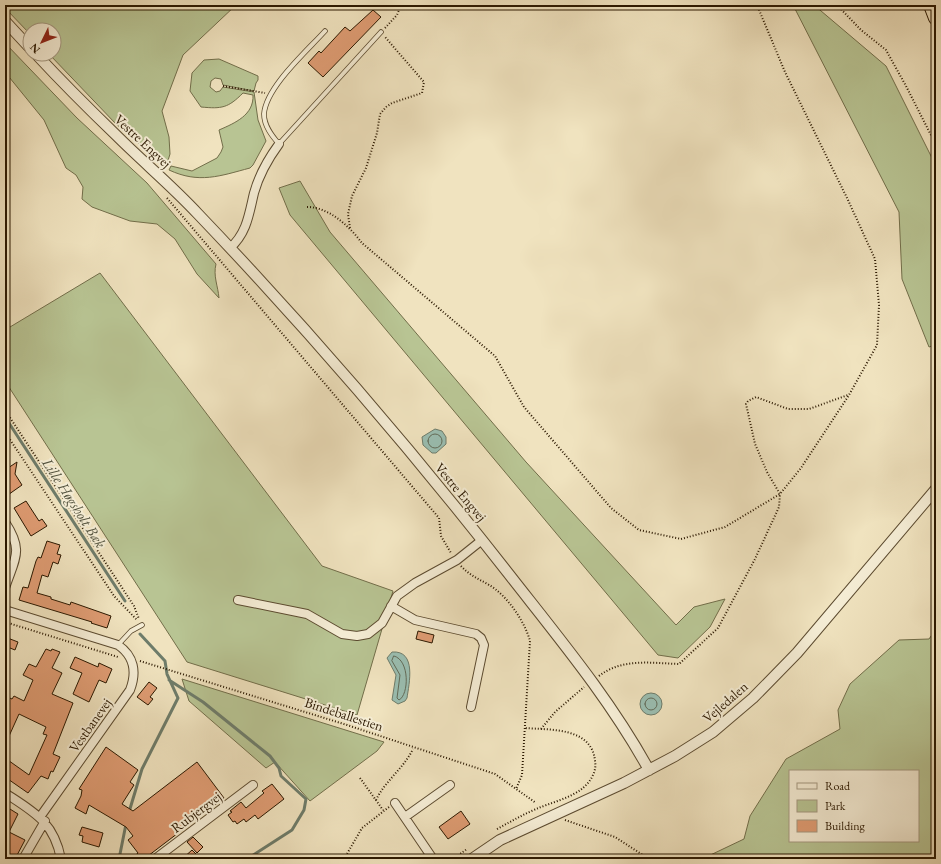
<svg xmlns="http://www.w3.org/2000/svg" width="941" height="864" font-family="'EB Garamond',serif">
<style>
.green{fill:#b8c493;stroke:#726e4a;fill-rule:evenodd}
.water{fill:#9abeb1;stroke:#6e7c6a}
.lines{fill:none;stroke-linecap:round;stroke-linejoin:round}
.shore{stroke:#626b58;stroke-width:1}
.stream{stroke:#6e7c6a;stroke-width:3}
.building{fill:#df9c73;stroke:#2b1800}
.service-casing{stroke:#5c4b30;stroke-width:5.5}
.minor-casing{stroke:#5c4b30;stroke-width:10}
.tertiary-casing{stroke:#5c4b30;stroke-width:12}
.trunk-casing{stroke:#2b1800;stroke-width:16}
.path{stroke:#2b1800;stroke-width:2;stroke-dasharray:1 2;stroke-linecap:butt}
.service{stroke:#f5edd5;stroke-width:4}
.minor{stroke:#f5edd5;stroke-width:8}
.tertiary{stroke:#f5edd5;stroke-width:10}
.trunk{stroke:#f0e3bf;stroke-width:14}
.labels{text-anchor:middle;stroke-width:4;stroke-linejoin:round;paint-order:stroke}
.street-label{font-size:14px;fill:#2b1800;stroke:#f5edd5}
.water-label{font-size:15px;font-style:italic;fill:#52523e;stroke:#f5edd5}
</style>
<rect width="100%" height="100%" fill="#f0e3bf"/>
<filter id="stains"><feTurbulence type="fractalNoise" baseFrequency=".005" numOctaves="4"/><feColorMatrix values="0 0 0 0 .2 0 0 0 0 .09 0 0 0 0 .02 0 0 0 .5 -.17"/></filter>
<radialGradient id="worn" r=".72"><stop offset=".6" stop-color="#630" stop-opacity="0"/><stop offset="1" stop-color="#630" stop-opacity=".3"/></radialGradient>
<!-- green -->
<path class="green" d="M5 5H236L183 55 162 111 169 137 170 154 166 167 116 124 49 54H54V30H30V34L5 8Z
M793 5H814L886 66 936 166V345L929 347 902 279 899 212Z
M5 43 77 118 147 183 216 264C213 276 218 286 219 298L197 274 175 239 157 224 130 221 92 207 82 199 83 187 76 175 66 168 44 120 5 72Z
M219 59 258 76V80L256 83 254 91 223 85 221 79 215 78 211 81 210 87 216 92 220 91 223 87 254 92 258 120 266 141 253 165 250 168C220 176 199 184 169 170L171 166 192 171 217 158 221 152 223 147 219 130C235 123 254 115 253 95L243 93C228 108 222 109 201 107L190 91 192 73 204 60Z
M300 181 330 232 526 462 676 625 694 607 725 599 710 627 678 658 658 655 290 215 279 188Z
M100 273 322 566 393 591 357 715 187 662 5 381V330Z
M936 629V859H702L744 839 750 816 786 759 840 729 838 710 850 684 899 640 929 639ZM790 771H918V841H790Z
M182 679 384 742 377 751 310 801 275 762 266 768 189 701Z"/>
<!-- water -->
<path class="water" d="M435 429 442 431 446 437V444L436 453H432L423 445 422 437Z
M392 652C417 650 409 684 407 698L405 701 398 704 392 700 396 675 387 658Z
M640 704a11 11 0 1 1 22 0a11 11 0 1 1-22 0Z"/>
<g class="lines">
<!-- shore -->
<path class="shore" d="M428 441a7 7 0 1 1 14 0a7 7 0 1 1-14 0Z
M394 656C410 660 409 695 399 700L397 698 400 675 392 661Z
M645 704a6 6 0 1 1 12 0a6 6 0 1 1-12 0Z"/>
<!-- stream -->
<path class="stream" d="M5 417 125 601
M169 680 203 702 270 756 279 768 281 776 306 799 304 810 292 830 247 859
M129 812 142 769 178 698 167 674 165 661 140 634
M119 859 126 824"/>
</g>
<!-- building -->
<path class="building" d="M373 10 381 17 323 77 308 63 319 51 321 53 345 27 350 31Z
M17 462 15 474 22 485 5 497V470Z
M26 501 39 521 42 519 47 526 31 536 14 508Z
M47 541 60 545 57 554 61 555 58 564 53 562 48 577 42 575 37 593 51 597V599L70 605 71 602 111 616 107 628 91 623 92 622 19 600 23 587 28 588 36 561 38 557 41 558Z
M418 631 434 635 432 643 416 639Z
M5 637 18 642 15 650 5 646Z
M46 649 51 651 52 649 60 652 52 668 62 673 52 694 73 703 53 754 60 757 53 772 51 771 48 779 41 776 28 793 5 777V758L29 775 47 735 43 734 46 727 19 714 5 745V696L12 699 14 696 24 701 33 680 23 675 29 664 36 667Z
M75 657 98 667 99 663 112 669 106 683 99 680 89 702 73 694 82 673 70 668Z
M149 682 157 688 150 697 153 699 148 705 137 697Z
M106 747 138 770 130 782 134 785 122 804 133 811 197 762 224 798 144 859H131L138 853 128 840 133 836 126 827 89 805 86 814 75 808 81 796 82 790 79 789Z
M272 784 284 799 258 819 255 815 246 822 244 819 237 824 235 821 233 822 228 815 232 812 230 811 241 802 246 808 264 793 262 791Z
M5 806 18 814 9 832 25 840 15 859H5Z
M461 811 470 824 448 839 439 827Z
M82 827 103 833 99 847 82 842 83 836 79 835Z
M193 837 203 847 197 853 187 842Z
M192 850 201 859H182Z"/>
<g class="lines">
<!-- service casing -->
<g class="service-casing">
<path id="service" d="M325 31C307 51 266 87 264 114 264 126 272 136 279 144L381 32
M118 645 131 631 142 625"/>
</g>
<!-- minor casing -->
<g class="minor-casing">
<path id="minor" d="M230 248C247 233 249 214 254 193 259 175 268 159 279 144
M5 522C24 551 15 558 5 588
M238 600 307 614 342 634 357 636 368 634 382 623 397 596 415 583 457 560 482 540
M391 606 415 620 476 634 481 638 484 645 471 707
M5 610 118 645C134 656 137 672 130 690L40 817
M5 793C34 812 54 822 61 859
M395 803 433 859
M405 817 450 785
M23 859 45 821
M155 859 253 785"/>
</g>
<!-- tertiary casing -->
<g class="tertiary-casing">
<path id="tertiary" d="M5 21 30 48
M36 54C62 82 89 109 116 135 143 162 172 186 198 214 307 328 411 449 508 573 558 637 610 699 649 770
M472 859 500 840 624 783 675 756 713 732 753 698 797 653 936 489"/>
</g>
<!-- trunk casing -->
<g class="trunk-casing">
<path id="trunk" d="M931 5 936 18"/>
</g>
<!-- path -->
<path class="path" d="M837 5 861 30 886 50 906 86 936 145
M385 28 397 15 401 5
M223 86 265 93
M167 198 439 518 441 536 451 553
M307 207C329 207 349 226 362 243L495 356 524 407 611 508 639 530 681 539 725 527 780 494 801 468 849 395 877 345 879 305 875 259 848 200 785 72 757 5
M350 228 348 214 352 196 366 168 377 133 380 114 386 107 392 103 422 93 424 82 385 37
M5 410 134 606 139 619
M5 432 114 596 137 620
M461 566C469 575 479 579 489 585 507 595 525 622 530 641L522 775 516 789
M5 622 118 657
M140 661 347 725 495 774 536 803
M599 676C622 658 651 663 679 664L718 628 755 559 779 507 780 494 767 472 755 444 746 404 748 401 756 397 788 409H809L848 395
M541 729 555 712 584 687
M360 778 383 810
M376 800C385 781 404 768 413 749
M565 820 615 837 649 859
M497 829C510 822 522 815 536 809 550 803 571 798 583 788 591 781 597 771 595 761 592 727 550 730 525 728
M344 859 362 828 389 807
M453 859 467 849"/>
<!-- service -->
<use href="#service" class="service"/>
<!-- minor -->
<use href="#minor" class="minor"/>
<!-- tertiary -->
<use href="#tertiary" class="tertiary"/>
<!-- trunk -->
<use href="#trunk" class="trunk"/>
</g>
<g class="labels">
<!-- street labels -->
<g class="street-label">
<text transform="translate(143 141) rotate(43)" y="5">Vestre Engvej</text>
<text transform="translate(461 492) rotate(50)" y="5">Vestre Engvej</text>
<text transform="translate(725 702) rotate(-41)" y="5">Vejledalen</text>
<text transform="translate(344 714) rotate(18)" y="5">Bindeballestien</text>
<text transform="translate(90 725) rotate(-55)" y="5">Vestbanevej</text>
<text transform="translate(196 812) rotate(-37)" y="5">Rubjergvej</text>
</g>
<!-- water labels -->
<g class="water-label">
<text transform="translate(74 503) rotate(57)" y="5">Lille Høgsholt Bæk</text>
</g>
</g>
<!-- margin -->
<rect width="941" height="864" fill="none" stroke="#f0e3bf" stroke-width="20"/>
<rect x="6" y="6" width="929" height="852" fill="none" stroke="#2b1800" stroke-width="2"/>
<rect x="10" y="10" width="921" height="844" fill="none" stroke="#2b1800"/>
<!-- legend -->
<rect x="789" y="770" width="130" height="72" fill="#f5edd5" stroke="#a49880"/>
<rect x="797" y="783" width="20" height="6" fill="#f5edd5" stroke="#a49880"/>
<text x="825" y="790" font-size="12" fill="#2b1800">Road</text>
<rect x="797" y="800" width="20" height="12" fill="#b8c493" stroke="#a49880"/>
<text x="825" y="810" font-size="12" fill="#2b1800">Park</text>
<rect x="797" y="820" width="20" height="12" fill="#df9c73" stroke="#a49880"/>
<text x="825" y="830" font-size="12" fill="#2b1800">Building</text>
<!-- north arrow -->
<g transform="translate(42 42) rotate(227)"><circle r="19" fill="#f5edd5" stroke="#a49880"/>
<path d="M0-3L7 15L0 10L-7 15Z" fill="#8f2418"/>
<text y="-6" font-size="11" font-weight="bold" text-anchor="middle" fill="#2b1800">N</text>
</g>
<rect width="100%" height="100%" filter="url(#stains)"/>
<rect width="100%" height="100%" fill="url(#worn)"/>
</svg>
